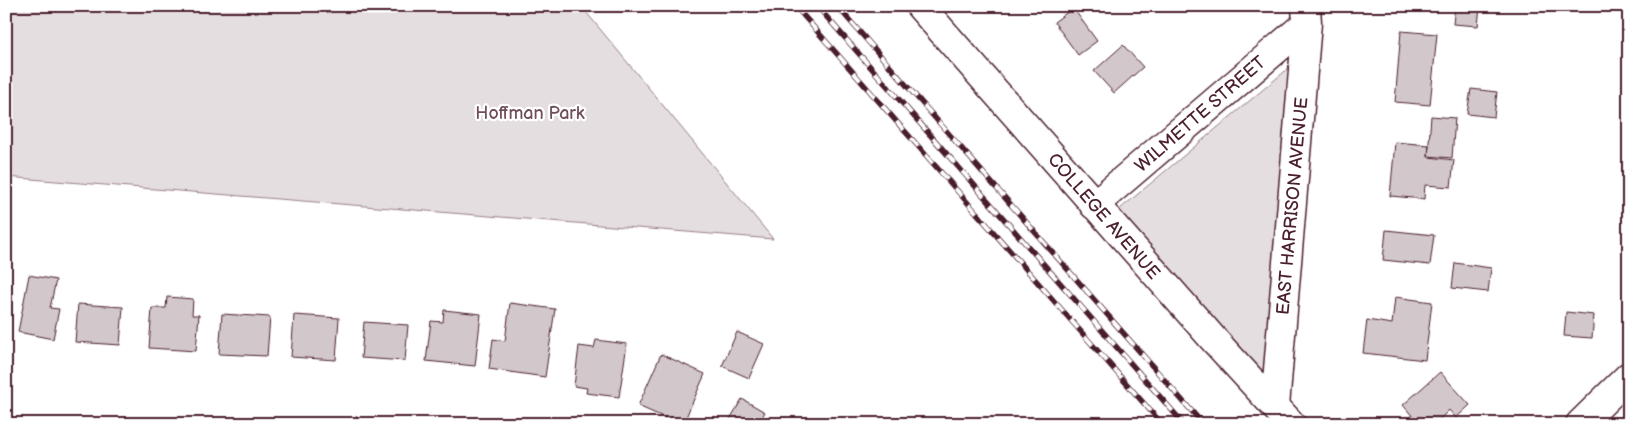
<svg xmlns="http://www.w3.org/2000/svg" width="1635" height="430" font-family="'Balsamiq Sans',sans-serif">
<style>
.green{fill:#e5dee0;stroke:#987e86}
.building{fill:#d2c7cb;stroke:#4a1f2b}
.lines{fill:none;stroke-linecap:round;stroke-linejoin:round}
.street-casing{stroke:#4a1f2b;stroke-width:31}
.secondary-casing{stroke:#4a1f2b;stroke-width:31}
.street{stroke:#fff;stroke-width:28}
.secondary{stroke:#fff;stroke-width:28}
.rail-casing{stroke:#4a1f2b;stroke-width:5.5}
.rail{stroke:#fff;stroke-width:4;stroke-dasharray:11;stroke-linecap:butt}
.labels{text-anchor:middle;stroke-width:4.5;stroke-linejoin:round;paint-order:stroke}
.park-label{font-size:18px;fill:#714f58;stroke:#fff}
.street-label{font-size:18px;fill:#4a1f2b;stroke:#fff}
</style>
<rect width="100%" height="100%" fill="#fff"/>
<filter id="ink" filterUnits="userSpaceOnUse"><feTurbulence type="fractalNoise" baseFrequency=".02" numOctaves="2"/><feDisplacementMap in="SourceGraphic" scale="10" xChannelSelector="R" yChannelSelector="G"/><feConvolveMatrix kernelMatrix="1 2 1 2 8 2 1 2 1" color-interpolation-filters="sRGB"/></filter>
<g filter="url(#ink)">
<!-- green -->
<path class="green" d="M6 6H581L773 239 6 177Z
M1296 62 1270 390 1114 214Z"/>
<!-- building -->
<path class="building" d="M1455 6H1480L1478 26 1453 24Z
M1073 8 1097 41 1078 55 1054 22Z
M1401 31 1437 34 1430 105 1395 102Z
M1123 45 1143 67 1114 93 1094 71Z
M1471 89 1497 92 1494 117 1467 114Z
M1431 116 1455 118 1452 158 1428 156Z
M1395 142 1429 145 1428 157 1454 160 1451 187 1425 185 1424 199 1390 196Z
M1386 230 1434 235 1430 265 1383 260Z
M1455 263 1491 268 1488 292 1452 288Z
M29 275 56 280 50 308 59 309 53 339 18 332Z
M167 297 193 299 192 315H199L196 351 149 348 152 308H166Z
M1395 297 1432 302 1425 360 1363 353 1367 320 1392 324Z
M510 303 555 309 545 377 489 369 493 339 505 341Z
M78 304 123 307 120 345 75 342Z
M444 310 481 314 475 366 426 361 431 321 443 322Z
M1566 312 1594 315 1592 338 1564 336Z
M222 314 270 317 267 356 219 354Z
M294 315 339 318 336 360 291 357Z
M364 322 408 325 405 361 361 358Z
M737 332 764 344 749 378 722 366Z
M596 340 627 344 619 397 586 393 587 388 574 386 579 346 594 348Z
M661 354 705 374 683 424H679L638 406Z
M1440 372 1470 405 1456 418 1449 410 1435 424H1419L1403 405Z
M742 399 765 412 758 424H727Z"/>
<g class="lines">
<!-- street casing -->
<g class="street-casing">
<path id="street" d="M1094 205 1307 23
M1275 406 1307 23 1306 6
M1580 424 1629 376"/>
</g>
<!-- secondary casing -->
<g class="secondary-casing">
<path id="secondary" d="M920 6 1215 341 1291 424"/>
</g>
<!-- street -->
<use href="#street" class="street"/>
<!-- secondary -->
<use href="#secondary" class="secondary"/>
<!-- rail casing -->
<g class="rail-casing">
<path id="rail" d="M795 6 1162 424
M817 6 1184 424
M837 6 1203 424"/>
</g>
<!-- rail -->
<use href="#rail" class="rail"/>
</g>
</g>
<g class="labels">
<!-- park labels -->
<g class="park-label">
<text x="530" y="119">Hoffman Park</text>
</g>
<!-- street labels -->
<g class="street-label">
<text transform="translate(1200 114) rotate(-41)" y="6">WILMETTE STREET</text>
<text transform="translate(1292 206) rotate(-85)" y="6">EAST HARRISON AVENUE</text>
<text transform="translate(1104 216) rotate(49)" y="6">COLLEGE AVENUE</text>
</g>
</g>
<!-- margin -->
<rect width="1635" height="430" fill="none" stroke="#fff" stroke-width="25"/>
<rect x="12" y="12" width="1610" height="405" fill="none" stroke="#4a1f2b" stroke-width="2" filter="url(#ink)"/>
</svg>
